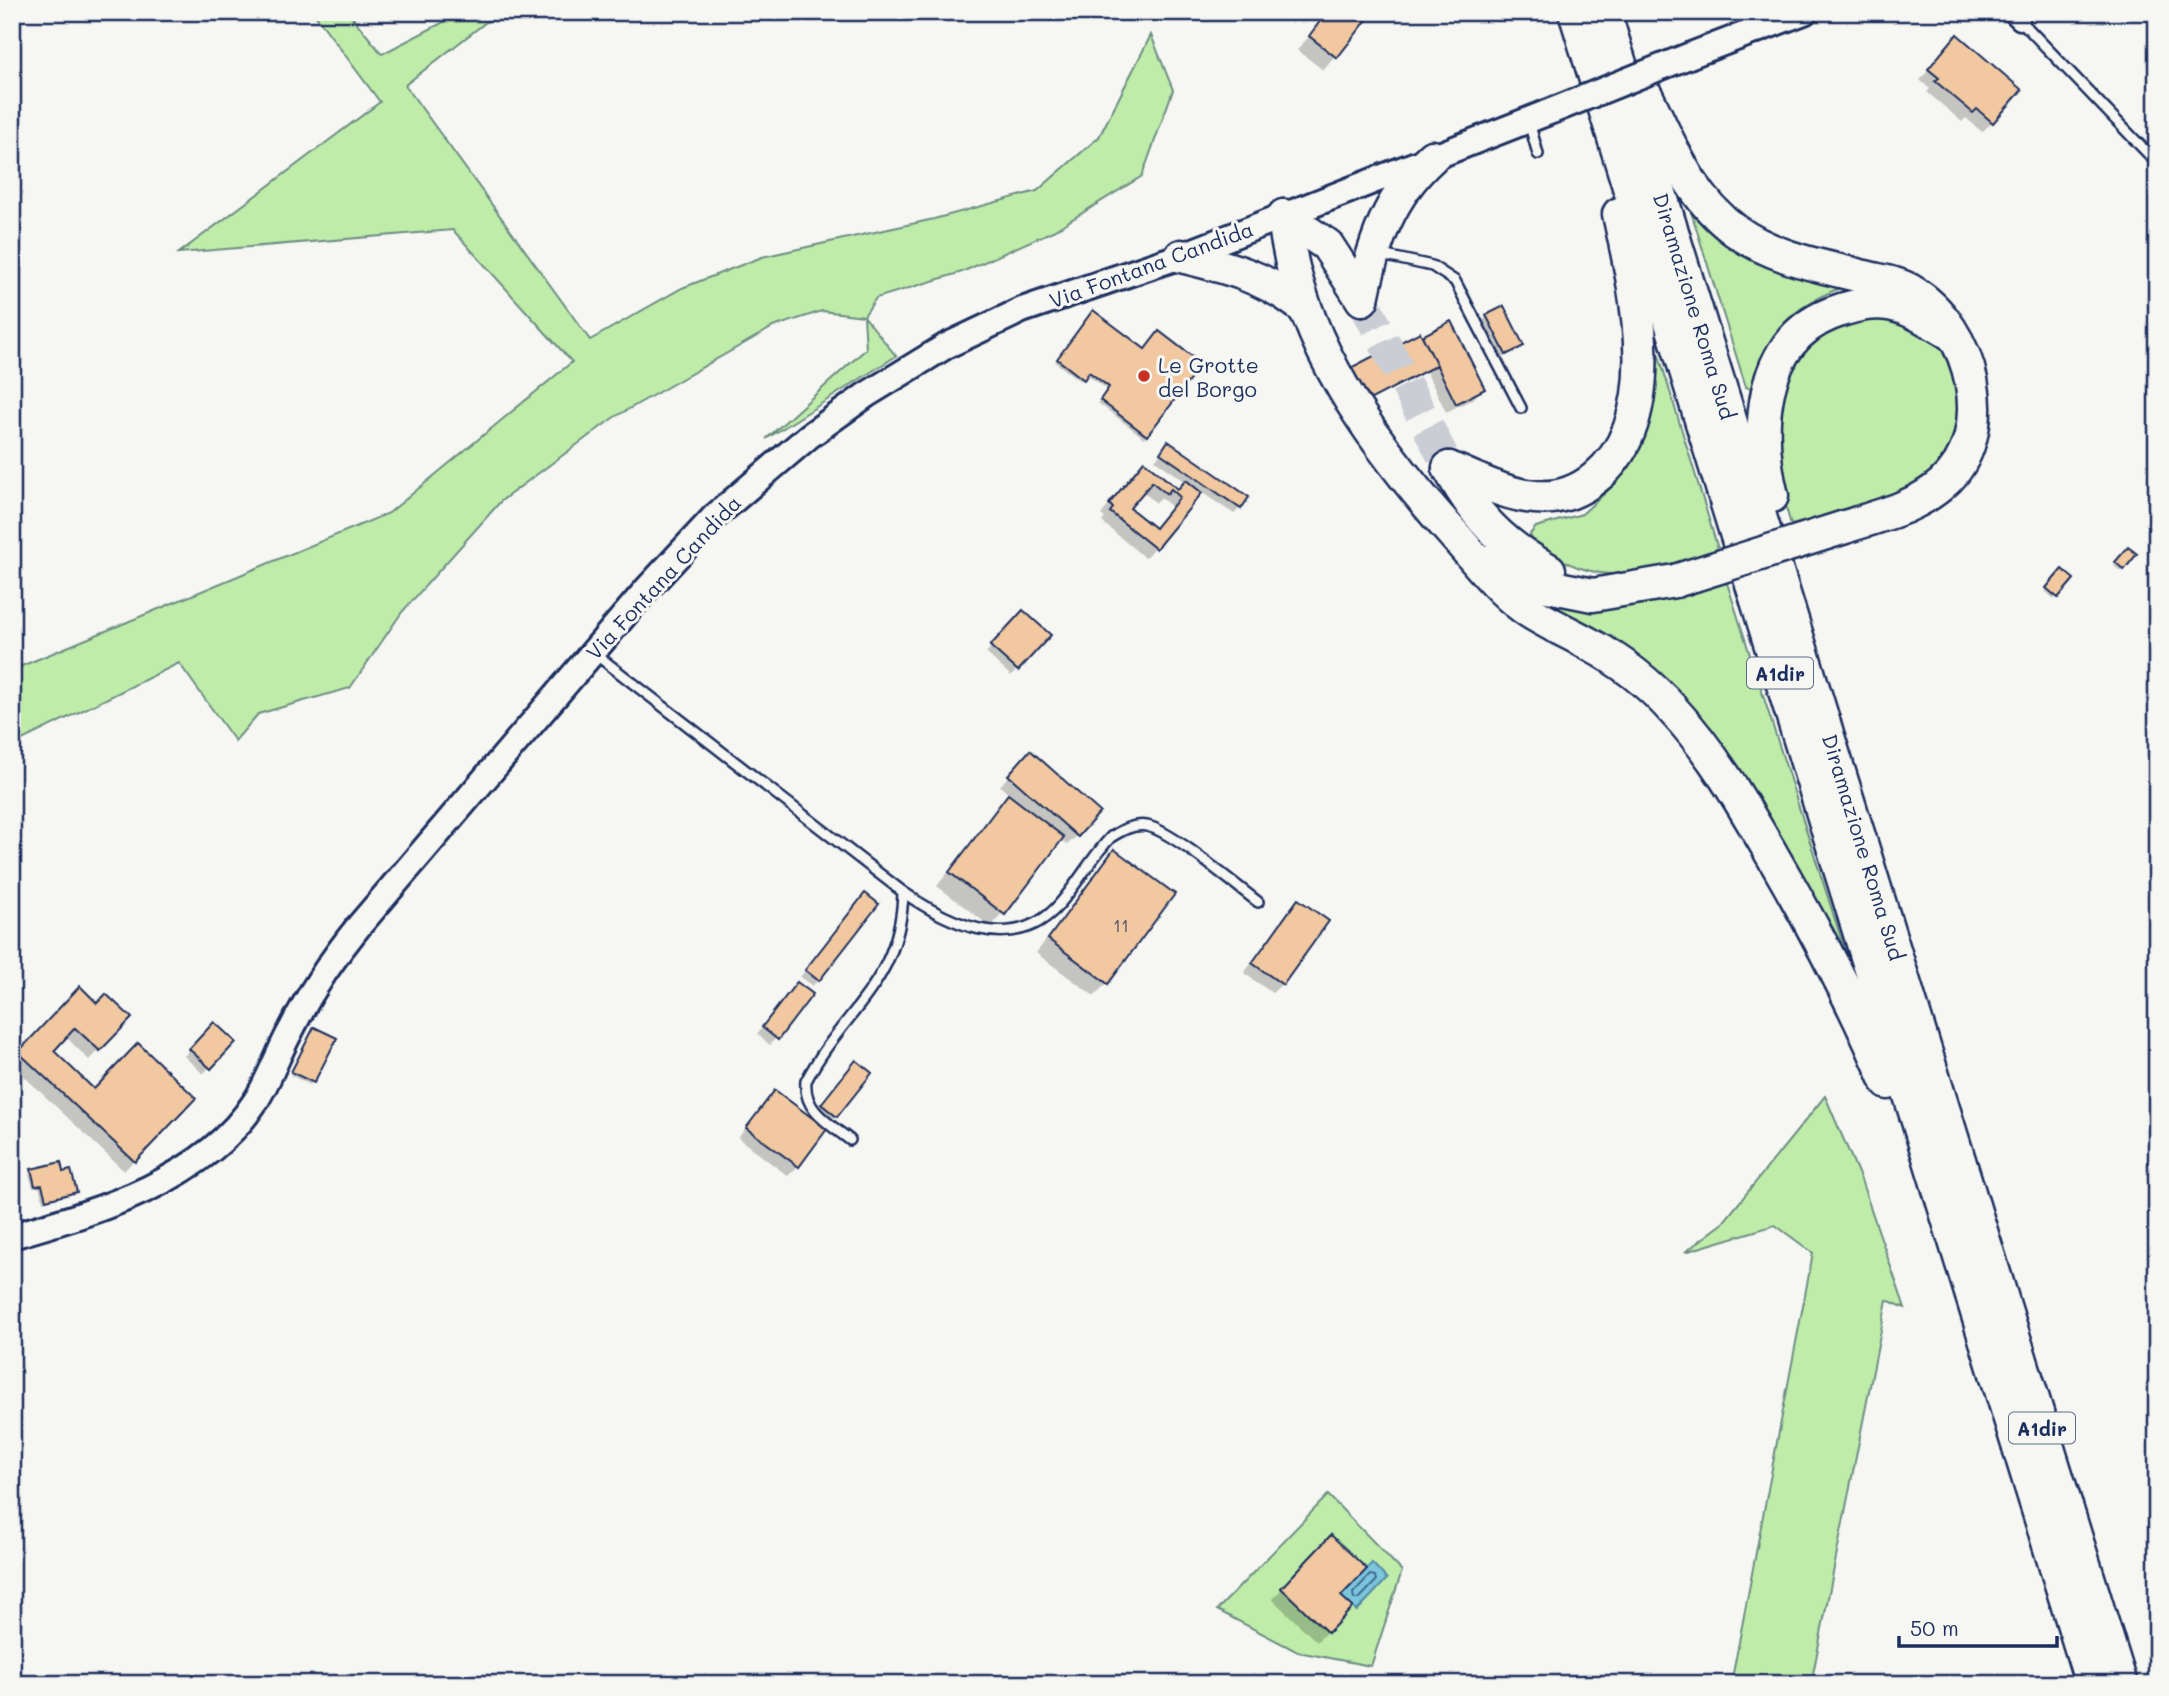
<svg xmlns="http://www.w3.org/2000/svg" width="2169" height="1696" font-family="Mali,sans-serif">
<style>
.green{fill:#bfeca9;stroke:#6d8e84;stroke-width:2;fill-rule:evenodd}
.water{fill:#7bc6db;stroke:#558aa9;stroke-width:2}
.shadow{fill:#0003;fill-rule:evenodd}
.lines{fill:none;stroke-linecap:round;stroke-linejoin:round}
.shore{stroke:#416b90;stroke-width:2}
.building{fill:#f1c8a0;stroke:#1b2f5e;stroke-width:2;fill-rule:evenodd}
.highway-tunnel{stroke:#caced4;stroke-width:32;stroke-dasharray:32 16;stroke-linecap:butt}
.lane-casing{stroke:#1b2f5e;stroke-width:14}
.street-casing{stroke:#1b2f5e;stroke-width:23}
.secondary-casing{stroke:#1b2f5e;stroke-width:30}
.highway-casing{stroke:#1b2f5e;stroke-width:37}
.lane{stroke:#f6f6f2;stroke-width:9}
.street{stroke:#f6f6f2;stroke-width:18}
.secondary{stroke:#f6f6f2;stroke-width:24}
.highway{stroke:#f6f6f2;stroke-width:32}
.secondary-bridge-casing{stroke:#1b2f5e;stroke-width:30;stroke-linecap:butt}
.highway-bridge-casing{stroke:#1b2f5e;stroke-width:37;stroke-linecap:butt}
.secondary-bridge{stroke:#f6f6f2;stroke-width:24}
.highway-bridge{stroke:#f6f6f2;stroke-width:32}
.poi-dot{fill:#c8321e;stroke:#f6f6f2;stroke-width:2.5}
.labels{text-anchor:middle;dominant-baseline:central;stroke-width:6;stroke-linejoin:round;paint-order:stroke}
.number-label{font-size:18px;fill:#50556e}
.shield{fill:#f6f6f2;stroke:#5d6b8a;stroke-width:2}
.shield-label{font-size:19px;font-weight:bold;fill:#1b2f5e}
.street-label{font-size:21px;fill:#1b2f5e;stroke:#f6f6f2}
.poi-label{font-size:21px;fill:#1b2f5e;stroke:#f6f6f2;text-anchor:start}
</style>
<rect width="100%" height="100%" fill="#f6f6f2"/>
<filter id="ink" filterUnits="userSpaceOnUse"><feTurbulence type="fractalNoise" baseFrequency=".0143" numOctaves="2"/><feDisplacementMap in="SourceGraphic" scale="14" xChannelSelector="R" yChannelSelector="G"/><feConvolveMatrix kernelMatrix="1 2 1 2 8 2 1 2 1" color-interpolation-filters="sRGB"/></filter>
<g filter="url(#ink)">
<g class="green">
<polygon points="313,12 348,12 382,54 463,12 499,12 405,85 590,340 682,288 762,257 934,219 1037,191 1099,137 1151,35 1173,90 1142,176 1053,231 962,272 876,298 864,316 896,356 766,439 866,349 864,316 822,311 773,327 613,418 501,501 402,612 350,688 258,714 235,741 179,663 12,745 12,670 389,513 572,362 453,230 179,253 380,102"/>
<path d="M1687,199L1846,286C1808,299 1777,320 1761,358C1756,368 1756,380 1751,389L1746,387Z"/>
<path d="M1888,312C1903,322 1925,331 1937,344C1980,389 1959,461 1908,489C1874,507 1829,514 1791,525L1780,486L1778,382L1813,330Z"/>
<path d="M1657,349L1718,549C1642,574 1606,593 1533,543L1530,534L1536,527L1582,514L1615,484L1638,439Z"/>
<path d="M1727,583L1848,960L1845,967L1741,783L1544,603C1616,618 1658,600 1727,583Z"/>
<polygon points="1825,1096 1861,1180 1905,1308 1887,1300 1811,1684 1731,1684 1813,1253 1775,1225 1685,1252 1722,1224"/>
<path d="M1328,1495L1402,1571L1371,1666L1298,1652L1217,1610ZM1331,1535L1341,1596L1357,1611L1353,1607L1328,1633L1281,1588Z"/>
</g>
<polygon class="water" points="1372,1563 1387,1579 1357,1611 1341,1596"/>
<g class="shadow">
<polygon points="1339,12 1371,12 1323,70 1297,50 1328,15 1333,20"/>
<polygon points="1948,46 1992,122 1982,132 1966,118 1962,122 1927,92 1930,89 1920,80"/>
<polygon points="1091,315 1146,435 1144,438 1098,403 1108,390 1086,374 1080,381 1055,362"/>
<polygon points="1487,316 1522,345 1516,351 1499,360 1481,322"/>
<polygon points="1419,334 1482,389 1473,399 1446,412 1426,371"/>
<path d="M1168,444L1240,508L1234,514L1201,492L1145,558L1102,522L1105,518L1101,515L1134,473L1177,491L1186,482L1155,460ZM1142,491L1156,503L1161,498L1172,507L1154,530L1128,509Z"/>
<polygon points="2128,549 2135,555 2120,571 2114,566"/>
<polygon points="2062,571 2071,579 2054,599 2045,591"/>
<polygon points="1017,618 1017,670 1011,676 986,653"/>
<polygon points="1020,762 1077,836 1067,845 1060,839 991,927 937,886 1010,795 1000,786"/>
<polygon points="1114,851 1107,983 1094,996 1036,953"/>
<polygon points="859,901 818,980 812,986 800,977"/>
<polygon points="1298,901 1282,984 1272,993 1244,973"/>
<polygon points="80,989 97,1005 129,1018 89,1060 65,1036 51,1051 94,1091 193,1098 124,1171 12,1065 12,1060"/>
<polygon points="791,990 811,994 770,1045 757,1034"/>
<polygon points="214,1024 233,1042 203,1074 184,1056"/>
<polygon points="312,1031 334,1039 310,1085 290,1075"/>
<polygon points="850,1069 836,1116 829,1122 816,1111"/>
<polygon points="775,1092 798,1166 788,1176 738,1138"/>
<polygon points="32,1171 62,1175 75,1192 43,1202 39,1186 33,1188 29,1174"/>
<polygon points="1331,1538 1338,1596 1350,1607 1317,1642 1272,1599"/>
</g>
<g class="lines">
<polygon class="shore" points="1370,1575 1375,1576 1376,1581 1359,1599 1354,1599 1353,1593"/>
</g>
<g class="building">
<polygon points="1327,12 1335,19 1340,12 1373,12 1337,58 1309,36"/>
<polygon points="1957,34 2022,90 1993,123 1977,109 1973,113 1935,81 1939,78 1928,69"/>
<polygon points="1504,306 1524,346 1506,355 1486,315"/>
<polygon points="1093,310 1145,349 1159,331 1202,364 1147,436 1100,400 1109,387 1089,372 1084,380 1057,359"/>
<polygon points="1451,321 1485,389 1456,404 1422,336"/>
<polygon points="1420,332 1437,365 1358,406 1341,373"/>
<polygon points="1168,441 1249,497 1241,509 1160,453"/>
<path d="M1144,461L1178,489L1186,480L1202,493L1156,549L1110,512L1113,508L1109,504ZM1152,482L1167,494L1171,489L1180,497L1155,528L1130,508Z"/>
<polygon points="2128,547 2137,554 2124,570 2115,562"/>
<polygon points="2062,569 2074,579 2058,598 2046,588"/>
<polygon points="1023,610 1051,635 1018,671 990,646"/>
<polygon points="1030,750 1100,812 1078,837 1008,775"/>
<polygon points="1008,794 1064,837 1005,915 949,872"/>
<polygon points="1114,849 1175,894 1108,984 1048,939"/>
<polygon points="865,893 879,904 819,981 805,970"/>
<polygon points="1298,899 1329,921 1283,985 1252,963"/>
<polygon points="797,982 813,994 778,1040 762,1027"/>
<polygon points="80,986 97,1003 106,994 132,1018 100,1051 75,1028 54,1051 94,1089 138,1043 196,1098 135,1162 18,1052"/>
<polygon points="214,1022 236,1042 211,1069 189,1049"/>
<polygon points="314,1027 337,1038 314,1083 291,1072"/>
<polygon points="856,1060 872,1073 837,1117 821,1104"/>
<polygon points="775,1090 827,1129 799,1167 746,1128"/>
<polygon points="61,1162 63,1172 71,1170 77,1192 46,1200 42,1185 35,1186 31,1169"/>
<polygon points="1331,1535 1367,1569 1341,1596 1353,1607 1328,1633 1281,1588"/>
</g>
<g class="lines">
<polyline class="highway-tunnel" points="1362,299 1449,468"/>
<g class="lane-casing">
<g id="lane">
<polyline points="2020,20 2157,163"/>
<polyline points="1529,122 1538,154"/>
<polyline points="1377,254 1432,266 1455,281 1521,408"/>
<path d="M594,653L903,892C946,922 1010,954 1055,909C1076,887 1090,859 1111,837C1122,830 1133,824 1147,826C1172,831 1234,884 1258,902"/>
<path d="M850,1140C830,1124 803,1111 806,1081C843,1010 901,983 903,892"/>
</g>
</g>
<g class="street-casing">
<polyline id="street" points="2012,12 2020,20"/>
</g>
<g class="secondary-casing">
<g id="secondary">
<polyline points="1691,55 1804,12"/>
<path d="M12,1236C98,1211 204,1181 255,1102C270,1079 278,1053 291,1030C310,992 332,959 358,927L646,590L714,517L809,436L866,395L946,346L1022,310L1181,256L1554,110"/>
</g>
</g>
<g class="highway-casing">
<g id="highway">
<polyline points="1575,12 2092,1684"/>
<polyline points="1604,12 2121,1684"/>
<path d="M1646,95C1671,145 1689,197 1736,231C1774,258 1821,266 1865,277C1880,281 1898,283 1911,291C1973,327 2000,434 1942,484C1915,508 1878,516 1845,527"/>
<path d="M1284,216C1297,342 1373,444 1455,536C1476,560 1497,588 1523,607C1543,622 1567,631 1589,644C1621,661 1650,684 1674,711C1714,754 1743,805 1772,855C1815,929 1855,1004 1888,1083"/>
<polyline points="1284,216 1327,245 1362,299"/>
<path d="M1181,256C1227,267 1269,278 1305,309"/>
<path d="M1362,299C1373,244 1389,196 1432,157"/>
<path d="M1449,468C1476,479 1506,495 1535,497C1557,499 1578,492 1595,478C1667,421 1636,291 1619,214"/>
<path d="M1449,468C1475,516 1501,544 1549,570"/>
<path d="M1772,496C1756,431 1758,343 1830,314C1848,307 1868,301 1888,304C1910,307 1931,322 1950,333"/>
<polyline points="1482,561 1538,584 1593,595 1675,581"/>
</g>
</g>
<use href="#lane" class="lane"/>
<use href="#street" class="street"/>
<use href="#secondary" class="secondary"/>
<use href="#highway" class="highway"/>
<g class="secondary-bridge-casing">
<polyline id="secondary-bridge" points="1554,110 1691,55"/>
</g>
<g class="highway-bridge-casing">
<polyline id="highway-bridge" points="1675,581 1845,527"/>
</g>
<use href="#secondary-bridge" class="secondary-bridge"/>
<use href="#highway-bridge" class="highway-bridge"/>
</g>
</g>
<circle class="poi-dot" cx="1144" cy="376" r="7"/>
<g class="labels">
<g class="number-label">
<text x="1121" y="925">11</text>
</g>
<g class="shield">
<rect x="1747" y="657.5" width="66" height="31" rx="5"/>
<rect x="2009" y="1412.5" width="66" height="31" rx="5"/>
</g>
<g class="shield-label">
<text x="1780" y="673">A1dir</text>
<text x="2042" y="1428">A1dir</text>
</g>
<g class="street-label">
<text transform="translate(1151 264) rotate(-20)">Via Fontana Candida</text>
<text transform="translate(1695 306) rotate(73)">Diramazione Roma Sud</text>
<text transform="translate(663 577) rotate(-47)">Via Fontana Candida</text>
<text transform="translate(1864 847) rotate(73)">Diramazione Roma Sud</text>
</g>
<g class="poi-label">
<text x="1158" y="364">Le Grotte<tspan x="1158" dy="24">del Borgo</tspan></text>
</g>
</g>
<rect width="2169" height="1696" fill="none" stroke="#f6f6f2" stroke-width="42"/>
<rect x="21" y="21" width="2127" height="1654" fill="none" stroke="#1b2f5e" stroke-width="2.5" filter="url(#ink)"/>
<path d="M1899 1636v10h158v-10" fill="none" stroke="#1b2f5e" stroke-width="3.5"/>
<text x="1910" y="1636" font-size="21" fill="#1b2f5e" stroke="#f6f6f2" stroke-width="5" paint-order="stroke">50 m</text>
</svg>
